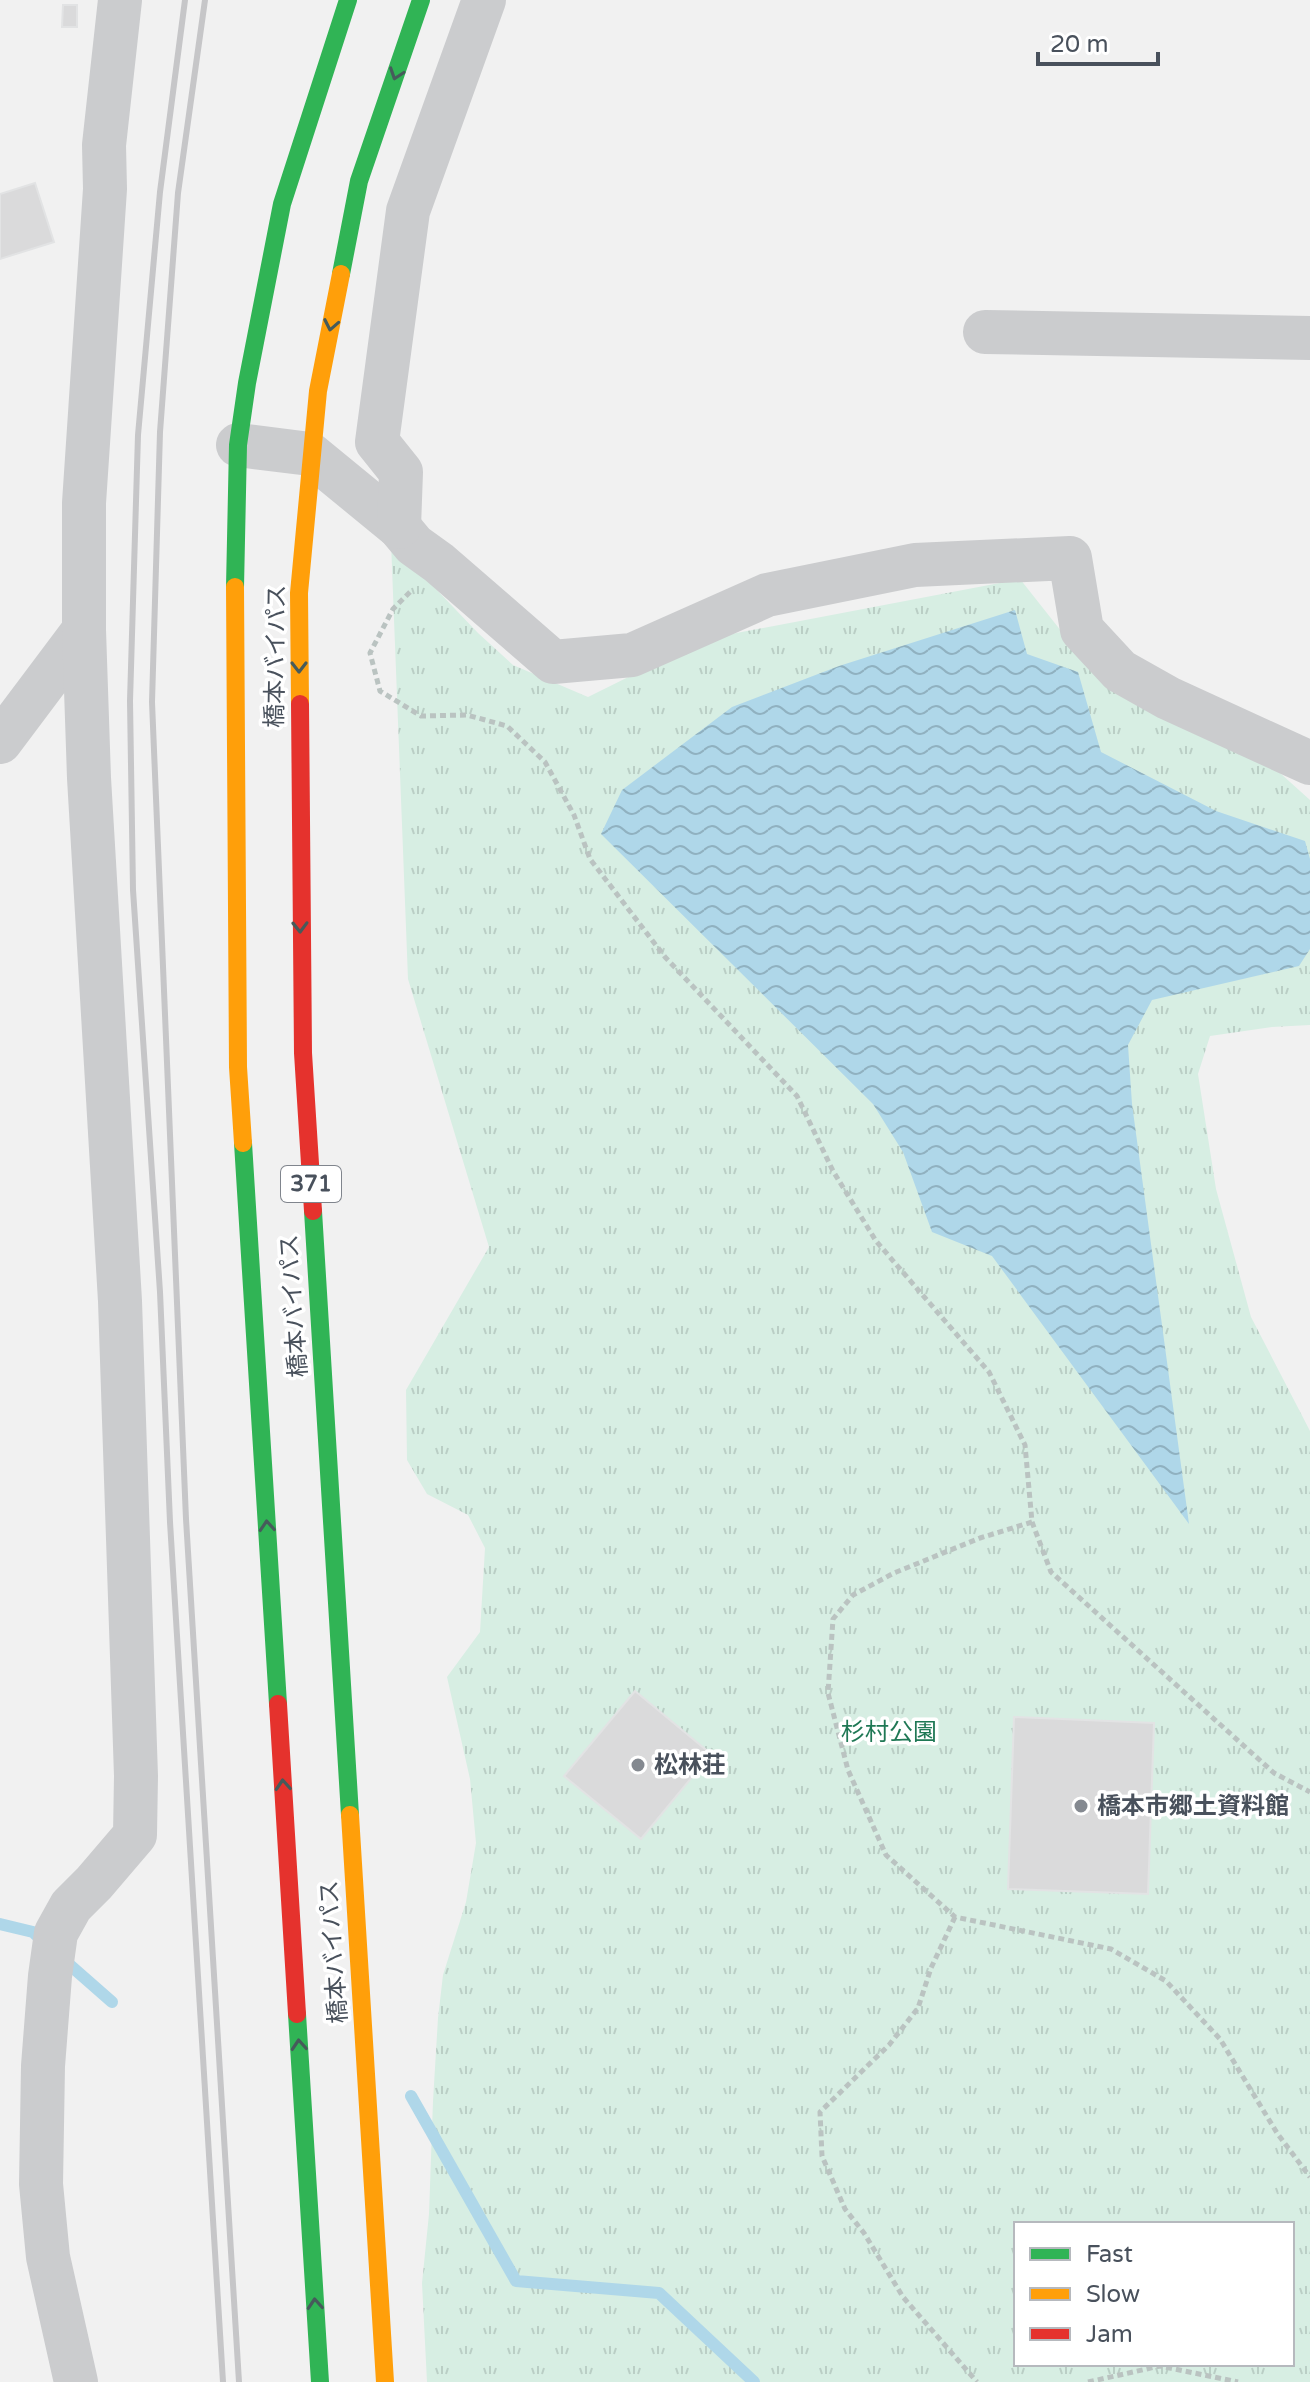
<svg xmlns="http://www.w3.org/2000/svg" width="1310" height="2382" font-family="'Varela Round','Noto Sans JP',sans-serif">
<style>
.park{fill:url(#park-tufts);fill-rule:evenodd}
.water{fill:url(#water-waves)}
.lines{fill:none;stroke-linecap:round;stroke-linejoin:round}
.stream{stroke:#afd7e9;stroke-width:12}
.building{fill:#dadadb;stroke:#e2e3e4;stroke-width:2}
.path{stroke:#bac3c1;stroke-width:5;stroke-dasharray:6 4;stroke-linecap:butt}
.street{stroke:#cbccce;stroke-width:44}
.fast{stroke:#30b455;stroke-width:18}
.slow{stroke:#ff9f0a;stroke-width:18}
.jam{stroke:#e5322d;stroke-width:18}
.rail{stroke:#c6c6c8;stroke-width:6}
.oneway{stroke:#465b5b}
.poi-dot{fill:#848990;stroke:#fff;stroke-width:3}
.labels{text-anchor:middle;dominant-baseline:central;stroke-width:7;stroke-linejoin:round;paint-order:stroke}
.shield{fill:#fff;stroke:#80858d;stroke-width:2}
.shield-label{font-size:22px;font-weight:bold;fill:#49515c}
.street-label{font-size:24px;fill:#49515c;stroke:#fff}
.park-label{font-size:24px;fill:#1f7855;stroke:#fff}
.poi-label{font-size:24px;font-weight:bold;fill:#49515c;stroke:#fff;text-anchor:start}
</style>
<defs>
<pattern id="park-tufts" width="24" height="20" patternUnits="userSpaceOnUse" patternTransform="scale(2)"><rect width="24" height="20" fill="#d7eee3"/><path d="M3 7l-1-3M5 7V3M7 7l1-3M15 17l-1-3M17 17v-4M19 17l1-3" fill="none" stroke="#bacec5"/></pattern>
<pattern id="water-waves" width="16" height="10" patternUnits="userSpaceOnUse" patternTransform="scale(2)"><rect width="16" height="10" fill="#afd7e9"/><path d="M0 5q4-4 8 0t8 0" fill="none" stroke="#90b1c0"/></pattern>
</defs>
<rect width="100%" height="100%" fill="#f1f1f1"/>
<path class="park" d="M391,542L478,633L513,665L588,697L705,639L1020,579L1103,684L1270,764L1310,800V1025L1272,1027L1210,1036L1198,1074L1216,1189L1251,1317L1310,1431V2382H427L422,2283L429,2214L433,2101L438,2018L443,1975L466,1902L476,1843L470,1779L447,1677L480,1632L485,1548L468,1515L427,1494L407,1460L406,1390L489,1247L408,979ZM1016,2224H1292V2364H1016Z"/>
<polygon class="water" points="1015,610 1027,654 1078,672 1101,752 1216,811 1305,841 1310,859 1310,949 1299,966 1152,1000 1128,1045 1132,1104 1189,1524 992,1256 932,1232 903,1152 873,1104 601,834 622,790 732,707 839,666"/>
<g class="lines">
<g class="stream">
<polyline points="0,1924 33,1932 44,1942"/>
<polyline points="63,1959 112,2002"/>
<polyline points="411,2096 516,2281 659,2293 754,2382"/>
</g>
</g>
<g class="building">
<polygon points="63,5 77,5 77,27 62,27"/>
<polygon points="35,183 54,242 0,259 0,194"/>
<polygon points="635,1691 711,1754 641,1839 564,1776"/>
<polygon points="1014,1717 1154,1723 1148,1894 1008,1889"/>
</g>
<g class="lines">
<g class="path">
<polyline points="410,592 393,609 370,653 380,691 421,716 467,715 507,726 545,762 574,815 590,859 665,957 797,1096 833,1171 876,1241 989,1372 1025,1445 1032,1522 1051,1572 1274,1773 1310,1792"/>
<polyline points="1032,1522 980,1538 894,1573 853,1595 833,1619 828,1693 848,1770 886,1855 955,1917 1111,1949 1166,1981 1220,2039 1277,2133 1310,2177"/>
<polyline points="955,1917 931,1968 918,2008 889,2045 820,2112 822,2156 845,2209 864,2233 903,2297 977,2382"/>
<polyline points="1088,2382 1160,2366 1238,2382"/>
</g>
<g class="street">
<polyline points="985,332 1310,338"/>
<polyline points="238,445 310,454 399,527 414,545 439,563 553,662 632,655 767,595 915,565 1070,558 1082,630 1120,671 1168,698 1310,763"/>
<polyline points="399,527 401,472 377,442 408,211 484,0"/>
<polyline points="0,742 84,630"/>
<polyline points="76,2382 48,2257 41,2184 43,2066 50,1976 56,1933 71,1906 94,1883 135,1835 136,1776 120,1301 89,778 84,630 84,503 105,189 104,145 120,0"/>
</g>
<g class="fast">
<polyline points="341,274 359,181 421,0"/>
<polyline points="235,587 238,445 247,383 282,204 348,0"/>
<polyline points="243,1143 278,1704"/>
<polyline points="313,1211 350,1815"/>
<polyline points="297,2014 320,2382"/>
</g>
<g class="slow">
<polyline points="235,587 238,1067 243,1143"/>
<polyline points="300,704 299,593 318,391 341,274"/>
<polyline points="350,1815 385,2382"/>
</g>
<g class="jam">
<polyline points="300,704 303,1053 313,1211"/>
<polyline points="278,1704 297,2014"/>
</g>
<g class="rail">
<polyline points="185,0 160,192 138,435 130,701 133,890 160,1292 170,1522 223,2382"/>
<polyline points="205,0 178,193 160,432 152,702 186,1519 239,2382"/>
</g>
</g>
<defs><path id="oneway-chevron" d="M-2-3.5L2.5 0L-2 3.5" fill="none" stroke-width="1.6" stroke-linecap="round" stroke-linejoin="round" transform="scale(2)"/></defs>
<g class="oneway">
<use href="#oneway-chevron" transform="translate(396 74) rotate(109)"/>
<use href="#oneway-chevron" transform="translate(331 325) rotate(101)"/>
<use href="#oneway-chevron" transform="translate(299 667) rotate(90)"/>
<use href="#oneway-chevron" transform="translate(300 927) rotate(89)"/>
<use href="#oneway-chevron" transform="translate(267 1526) rotate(-94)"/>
<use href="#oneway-chevron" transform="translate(283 1785) rotate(-94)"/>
<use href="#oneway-chevron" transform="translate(299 2045) rotate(-94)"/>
<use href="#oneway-chevron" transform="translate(315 2304) rotate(-94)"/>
</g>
<g class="poi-dot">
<circle cx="638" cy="1765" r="8"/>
<circle cx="1081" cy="1806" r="8"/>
</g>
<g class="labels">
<rect class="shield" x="281" y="1166" width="60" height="36" rx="6"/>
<g class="shield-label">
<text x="311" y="1184">371</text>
</g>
<g class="street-label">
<text transform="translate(276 656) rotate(-89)">橋本バイパス</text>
<text transform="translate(294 1306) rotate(-94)">橋本バイパス</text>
<text transform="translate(334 1952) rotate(-94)">橋本バイパス</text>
</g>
<g class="park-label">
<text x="889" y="1732">杉村公園</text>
</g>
<g class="poi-label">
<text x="654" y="1765">松林荘</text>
<text x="1097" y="1806">橋本市郷土資料館</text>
</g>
</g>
<rect x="1014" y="2222" width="280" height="144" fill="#ffffff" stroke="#b6b9be" stroke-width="2"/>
<rect x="1030" y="2248" width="40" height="12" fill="#30b455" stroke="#b6b9be" stroke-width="2"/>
<text x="1086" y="2262" font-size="24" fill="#49515c">Fast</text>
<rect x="1030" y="2288" width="40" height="12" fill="#ff9f0a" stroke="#b6b9be" stroke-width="2"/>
<text x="1086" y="2302" font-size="24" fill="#49515c">Slow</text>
<rect x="1030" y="2328" width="40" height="12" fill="#e5322d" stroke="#b6b9be" stroke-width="2"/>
<text x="1086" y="2342" font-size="24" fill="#49515c">Jam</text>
<path d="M1038 52v12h120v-12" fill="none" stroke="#49515c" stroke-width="4"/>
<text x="1050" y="52" font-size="24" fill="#49515c" stroke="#ffffff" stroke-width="6" paint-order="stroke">20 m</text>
</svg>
